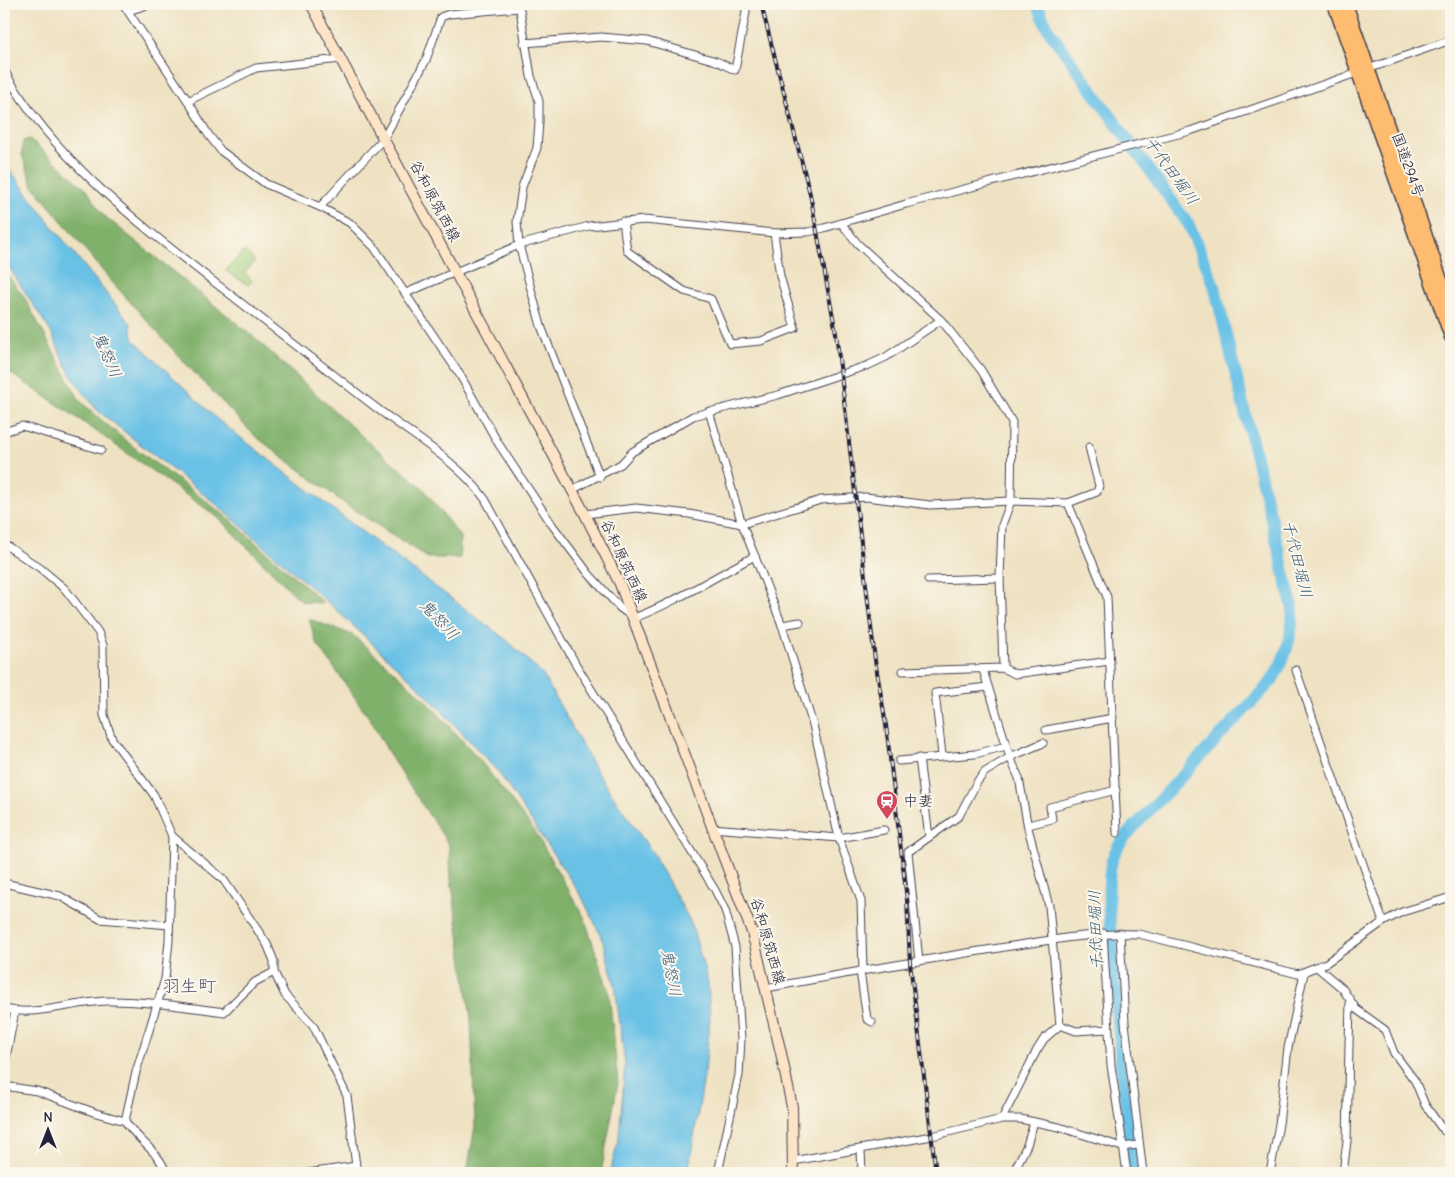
<svg xmlns="http://www.w3.org/2000/svg" width="1455" height="1177" font-family="'Comic Neue','Klee One',sans-serif">
<style>
.green{fill:#a1ce7b;stroke:#62785b}
.forest{fill:#80b16b;stroke:#516a53}
.water{fill:#69c1e6;stroke:#467290}
.lines{fill:none;stroke-linecap:round;stroke-linejoin:round}
.river{stroke:#69c1e6;stroke-width:12}
.street-casing{stroke:#413f4f;stroke-width:9}
.secondary-casing{stroke:#413f4f;stroke-width:12}
.highway-casing{stroke:#413f4f;stroke-width:15}
.street{stroke:#fff;stroke-width:7}
.secondary{stroke:#fee4c6;stroke-width:10}
.highway{stroke:#fdbc70;stroke-width:12}
.rail-casing{stroke:#22223b;stroke-width:4}
.rail{stroke:#fbf7ec;stroke-width:2;stroke-dasharray:5.5;stroke-linecap:butt}
.labels{text-anchor:middle;dominant-baseline:central;stroke-width:4;stroke-linejoin:round;paint-order:stroke}
.street-label{font-size:15px;fill:#22223b;stroke:#fbf7ec}
.poi-label{font-size:15px;fill:#22223b;stroke:#fbf7ec;text-anchor:start}
.water-label{font-size:16px;font-style:italic;fill:#3b5a77;stroke:#fbf7ec}
.quarter-label{font-size:18px;fill:#525073;stroke:#fbf7ec}
</style>
<rect width="100%" height="100%" fill="#fbf7ec"/>
<filter id="ink" filterUnits="userSpaceOnUse"><feTurbulence type="fractalNoise" baseFrequency=".02" numOctaves="2"/><feDisplacementMap in="SourceGraphic" scale="10" xChannelSelector="R" yChannelSelector="G"/><feConvolveMatrix kernelMatrix="1 2 1 2 8 2 1 2 1" color-interpolation-filters="sRGB"/></filter>
<filter id="wash" filterUnits="userSpaceOnUse"><feTurbulence type="fractalNoise" baseFrequency=".0096" numOctaves="4" result="noise"/><feDisplacementMap in="SourceGraphic" scale="20" xChannelSelector="R" yChannelSelector="G"/><feGaussianBlur stdDeviation="1.12" result="paint"/><feColorMatrix in="noise" values="0 0 0 0 0 0 0 0 0 0 0 0 0 0 0 0 0 1.4 0 .05"/><feComposite in="paint" operator="in"/></filter>
<g filter="url(#wash)">
<rect width="100%" height="100%" fill="#efe2c2"/>
<polygon class="green" points="244,251 255,261 245,273 252,281 248,285 225,271"/>
<g class="forest">
<polygon points="30,139 87,190 102,214 255,338 365,439 423,488 460,537 460,558 428,558 348,506 255,436 186,364 111,281 33,186 22,155 23,141"/>
<polygon points="4,270 24,297 80,401 127,442 227,517 324,603 302,602 216,516 66,410 4,369"/>
<polygon points="309,619 353,635 425,699 479,759 535,832 584,917 609,992 618,1083 601,1173 467,1173 475,1126 471,1019 451,879 449,845 392,759 372,722 316,642"/>
</g>
<polygon class="water" points="4,162 49,222 131,324 133,339 218,420 365,534 508,641 543,675 598,774 654,855 691,923 708,982 710,1019 705,1071 688,1173 610,1173 619,1137 625,1064 615,985 602,938 582,897 499,773 425,693 332,606 221,508 97,410 70,374 51,332 4,260"/>
<g class="lines">
<path class="river" d="M1037,4L1048,29L1189,225L1214,285L1293,609C1292,637 1286,658 1271,682L1132,829C1122,841 1114,849 1111,865C1105,896 1112,936 1114,968C1119,1037 1123,1105 1135,1173"/>
</g>
</g>
<g filter="url(#ink)">
<g class="lines">
<g class="street-casing">
<g id="street">
<path d="M123,4L188,101L208,134L221,151L266,184L320,207L350,223L374,247L460,375L498,443L553,526L589,574L620,608L634,618C676,602 714,577 755,556"/>
<polyline points="519,4 531,76 539,101 539,122 537,148 522,187 517,222 519,245 541,326 600,477"/>
<polyline points="128,11 150,4"/>
<polyline points="524,43 601,37 647,41 716,61 735,70 746,12 745,4"/>
<path d="M4,70C54,160 138,223 218,285C269,324 319,364 370,403C408,433 457,460 485,499L575,663L715,890L725,910L735,947L741,1039L739,1075L718,1173"/>
<polyline points="188,101 256,68 341,59"/>
<polyline points="320,207 384,138 426,60 441,17 449,14 519,8"/>
<polyline points="623,221 627,251 684,291 711,299 730,344 761,341 795,328 780,276 774,233"/>
<polyline points="841,223 858,244 941,320 981,370 1012,422 1011,501 1002,525 1000,578 1003,668"/>
<polyline points="406,293 519,245 589,226 644,220 774,233 808,232 824,228 906,204 1190,131 1451,40"/>
<polyline points="709,411 742,524 782,625 813,725 839,838 861,901 863,970"/>
<polyline points="4,432 22,426 101,450"/>
<polyline points="572,490 621,464 632,452 693,416 778,395 869,365 886,357 941,320"/>
<polyline points="1068,503 1107,597 1117,833"/>
<polyline points="585,514 636,508 689,514 742,524 821,500 866,497 930,505 1011,501 1068,503 1097,492 1099,486 1089,447"/>
<path d="M4,544L40,568L65,589L98,632L103,645L104,715L112,739L154,795L172,836L169,941L165,979L136,1072L125,1121C137,1140 160,1152 166,1173"/>
<polyline points="928,580 1000,578"/>
<polyline points="782,625 800,622"/>
<polyline points="983,670 1010,757 1019,778 1028,828 1049,906 1060,1025 1076,1031 1108,1029"/>
<polyline points="1296,670 1383,922"/>
<polyline points="903,671 1003,668 1015,674 1110,661"/>
<polyline points="1046,730 1113,718"/>
<polyline points="942,755 935,693 988,687"/>
<polyline points="919,758 929,837"/>
<polyline points="899,761 975,754 1006,746"/>
<polyline points="1028,825 1052,819 1050,807 1116,790"/>
<polyline points="711,828 839,838 884,830"/>
<polyline points="172,836 223,879 267,944 274,961 274,972 285,995 313,1025 347,1096 356,1166 308,1173"/>
<polyline points="4,883 60,896 100,919 169,925"/>
<polyline points="1103,933 1111,1065 1127,1173"/>
<polyline points="1120,933 1125,1023 1143,1173"/>
<polyline points="919,961 908,852 959,816 977,782 985,772 1010,757 1043,743"/>
<polyline points="1318,968 1342,988 1356,1009 1385,1030 1394,1053 1415,1081 1425,1105 1443,1130 1451,1136"/>
<polyline points="860,971 867,1019 872,1022"/>
<path d="M766,988C843,974 921,960 999,948C1045,941 1092,932 1139,934L1298,974L1326,963L1383,922L1402,912L1451,897"/>
<path d="M4,1009C38,1017 75,1001 110,1001C147,1001 187,1007 224,1012L255,982L274,972"/>
<polyline points="4,1068 15,1011"/>
<polyline points="4,1086 37,1091 96,1113 125,1121"/>
<polyline points="1002,1119 1037,1050 1044,1039 1060,1025"/>
<polyline points="861,1150 862,1173"/>
<polyline points="793,1161 932,1136 1002,1119 1020,1119 1059,1127 1122,1147 1138,1145"/>
<polyline points="1013,1173 1027,1145 1034,1122"/>
<polyline points="1270,1173 1279,1124 1288,1048 1304,973"/>
<polyline points="1343,1173 1347,1141 1350,999"/>
</g>
</g>
<g class="secondary-casing">
<polyline id="secondary" points="311,4 585,514 620,584 752,932 781,1053 792,1107 793,1173"/>
</g>
<g class="highway-casing">
<g id="highway">
<polyline points="1334,4 1451,337"/>
<polyline points="1346,4 1451,309"/>
</g>
</g>
<use href="#street" class="street"/>
<use href="#secondary" class="secondary"/>
<use href="#highway" class="highway"/>
<g class="rail-casing">
<polyline id="rail" points="761,4 810,194 836,333 875,660 886,725 907,900 910,963 936,1173"/>
</g>
<use href="#rail" class="rail"/>
</g>
</g>
<defs>
<g id="station-pin" transform="scale(1.125)"><path d="M0 17L-7.5 6A9.5 9.5 0 1 1 7.5 6Z" fill="#d1495b" stroke="#fbf7ec"/><path d="M-3-6H3Q5-6 5-4V2Q5 4 3 4L4.5 6H3L1.5 4h-3L-3 6H-4.5L-3 4Q-5 4-5 2V-4Q-5-6-3-6ZM-3.5-4v3h7v-3ZM-3.5 1v1.5H-2V1ZM2 1v1.5H3.5V1Z" fill="#fff"/></g>
</defs>
<g fill-rule="evenodd">
<use href="#station-pin" x="887" y="801"/>
</g>
<g class="labels">
<g class="street-label">
<text transform="translate(1408 165) rotate(70)">国道294号</text>
<text transform="translate(435 201) rotate(62)">谷和原筑西線</text>
<text transform="translate(624 561) rotate(65)">谷和原筑西線</text>
<text transform="translate(768 941) rotate(74)">谷和原筑西線</text>
</g>
<g class="poi-label">
<text x="903" y="801">中妻</text>
</g>
<g class="water-label">
<text transform="translate(1171 171) rotate(54)">千代田堀川</text>
<text transform="translate(107 355) rotate(67)">鬼怒川</text>
<text transform="translate(1297 559) rotate(76)">千代田堀川</text>
<text transform="translate(439 620) rotate(47)">鬼怒川</text>
<text transform="translate(1096 930) rotate(-92)">千代田堀川</text>
<text transform="translate(671 973) rotate(79)">鬼怒川</text>
</g>
<g class="quarter-label">
<text x="189" y="986">羽生町</text>
</g>
</g>
<rect width="1455" height="1177" fill="none" stroke="#fbf7ec" stroke-width="20"/>
<g transform="translate(48 1130)" stroke="#fbf7ec" stroke-width="4" paint-order="stroke">
<path d="M0-4L9 19L0 12L-9 19Z" fill="#22223b"/>
<text y="-8" font-size="14" font-weight="bold" text-anchor="middle" fill="#22223b">N</text>
</g>
</svg>
